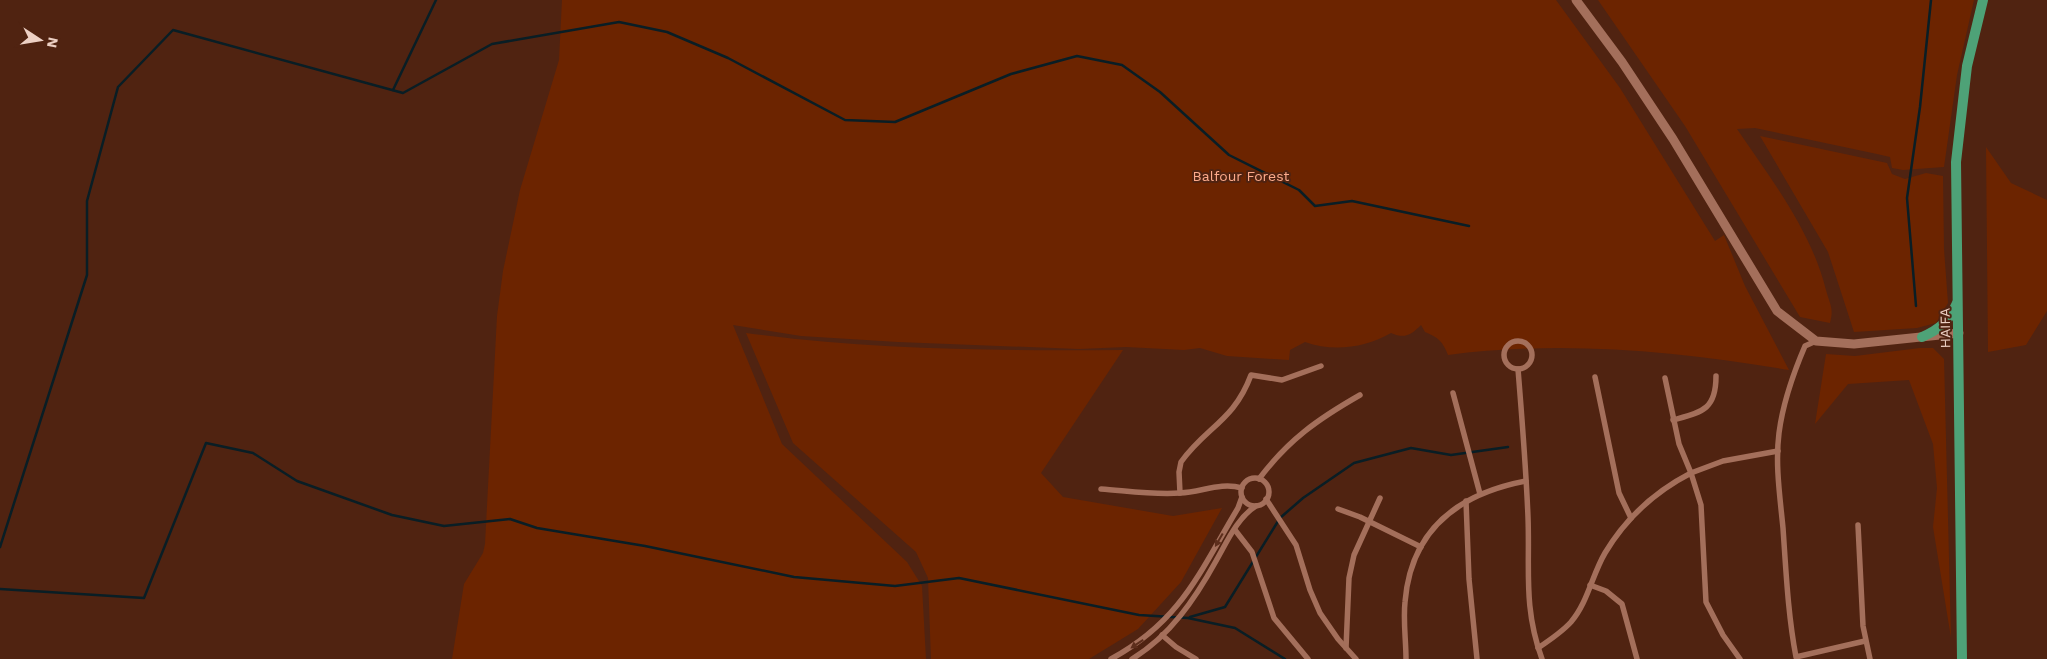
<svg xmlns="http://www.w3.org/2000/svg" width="2047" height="659" font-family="'Work Sans',sans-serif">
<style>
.green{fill:#6c2400}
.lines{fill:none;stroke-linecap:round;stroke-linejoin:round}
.stream{stroke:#091e25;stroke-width:2.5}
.minor{stroke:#a46f5b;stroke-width:5.5}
.secondary{stroke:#a46f5b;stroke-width:9}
.trunk{stroke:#4ea277;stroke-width:10}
.oneway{fill:#5d2e1c}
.labels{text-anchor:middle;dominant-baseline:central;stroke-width:4;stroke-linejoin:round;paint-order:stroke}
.park-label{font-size:14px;fill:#fdab8c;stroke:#502311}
.street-label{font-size:14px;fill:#edd0c4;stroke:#502311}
</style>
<rect width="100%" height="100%" fill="#502311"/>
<g class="green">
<path d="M562,0H1556L1620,88L1715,241L1724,235L1745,286L1789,370C1677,351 1561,340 1448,355C1443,342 1438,337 1425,332L1421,325C1411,335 1405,339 1391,333C1365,348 1333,352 1305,342L1290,350L1289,360L1227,356L1200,348L1184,350L1126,347L1079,349L898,342L801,336L733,325L782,444L907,562L922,586L926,659H452L464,584L483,553L485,544L497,316L503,271L520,190L559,60Z"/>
<path d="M1598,0H1974L1957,75L1944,167L1903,170L1892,168L1890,157L1877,154L1755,128L1737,129C1771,179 1811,230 1826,290C1830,305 1834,308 1830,323L1800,317L1685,126Z"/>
<polygon points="1760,136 1887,163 1892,174 1905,179 1926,173 1943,176 1944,249 1948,303 1936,323 1917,328 1854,332 1828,252"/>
<polygon points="1986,147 2011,183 2047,200 2047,311 2026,345 1988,352"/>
<path d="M746,333C870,350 997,351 1123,350L1041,473L1063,497L1173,516L1222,508L1181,582L1138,629L1089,659H931L928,578L916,552L793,443Z"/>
<polygon points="1920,348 1933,348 1944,359 1951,638 1933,527 1937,488 1933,444 1909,380 1848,384 1815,424 1826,354 1855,356"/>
</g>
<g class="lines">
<g class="stream">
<polyline points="393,90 436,0"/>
<polyline points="1916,306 1907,198 1920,107 1931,0"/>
<polyline points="0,547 87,275 87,201 118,87 173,30 403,93 492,44 619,22 667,32 728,58 845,120 895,122 1011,74 1077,56 1122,65 1160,92 1229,155 1299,190 1315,206 1352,201 1469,226"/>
<polyline points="0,589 144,598 206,443 253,453 297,481 392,515 444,526 510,519 537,528 645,546 794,577 895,586 959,578 1139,615 1188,618 1235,628 1285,659"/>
<polyline points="1190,617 1225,607 1280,518 1303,498 1354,463 1411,448 1451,455 1508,447"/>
</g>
<g class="minor">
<path d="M1816,341L1805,346C1793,374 1783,402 1779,433C1775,464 1780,497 1783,528C1786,571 1788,615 1796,657L1865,641"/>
<circle cx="1518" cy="355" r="14"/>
<path d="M1518,369C1522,418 1526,467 1528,517C1530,569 1523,607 1542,659"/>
<polyline points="1595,377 1619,493 1631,518"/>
<polyline points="1665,378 1679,444 1691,473 1723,461 1778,451"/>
<polyline points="1453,393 1480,494"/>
<path d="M1673,420C1702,412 1716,410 1716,376"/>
<circle cx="1255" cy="492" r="14"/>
<path d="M1259,479C1288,440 1318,419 1360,395"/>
<path d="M1101,489C1128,491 1154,495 1180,493C1202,492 1220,482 1242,488"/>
<path d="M1180,493L1179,472L1181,462C1206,427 1234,421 1251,375L1282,380L1321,366"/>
<polyline points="1266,499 1296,545 1310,590 1320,613 1338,639 1356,659"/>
<polyline points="1466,501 1469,579 1477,659"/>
<polyline points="1338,509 1360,517 1421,547"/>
<polyline points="1858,525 1863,626 1870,659"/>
<polyline points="1235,530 1252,552 1274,618 1308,659"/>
<polyline points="1590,585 1606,591 1622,604 1637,659"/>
<polyline points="1162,635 1176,647 1196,659"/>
<polyline points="1346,648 1349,578 1354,555 1380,498"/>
<path d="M1538,648C1550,640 1562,632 1571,622C1588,602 1592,575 1605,553C1626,518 1654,492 1691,473L1701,505L1706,602L1723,635L1740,659"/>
<path d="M1111,659C1181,621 1199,573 1238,508L1242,497"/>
<path d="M1132,659C1170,636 1195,599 1216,561C1227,542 1237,518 1256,506"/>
<path d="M1406,659C1406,640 1403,621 1405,602C1411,529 1458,494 1526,481"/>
</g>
<polyline class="secondary" points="1576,0 1622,62 1673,139 1777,311 1816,341 1854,344 1959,333"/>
<g class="trunk">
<path d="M1922,337C1940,329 1949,321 1957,303"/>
<polyline points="1962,659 1956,162 1967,66 1983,0"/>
</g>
</g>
<defs><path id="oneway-solid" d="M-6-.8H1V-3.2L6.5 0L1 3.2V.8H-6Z" transform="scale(1.25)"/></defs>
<g class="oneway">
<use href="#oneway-solid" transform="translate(1219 540) rotate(120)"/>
<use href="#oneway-solid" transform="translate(1137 644) rotate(146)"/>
</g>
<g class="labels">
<g class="park-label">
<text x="1241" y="176">Balfour Forest</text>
</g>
<g class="street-label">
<text transform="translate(1945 328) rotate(-91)">HAIFA</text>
</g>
</g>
<g transform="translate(40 40) rotate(102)" stroke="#502311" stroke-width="4" paint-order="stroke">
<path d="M0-4L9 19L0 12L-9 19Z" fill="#edd0c4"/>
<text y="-8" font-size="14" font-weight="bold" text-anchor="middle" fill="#edd0c4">N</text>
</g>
</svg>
